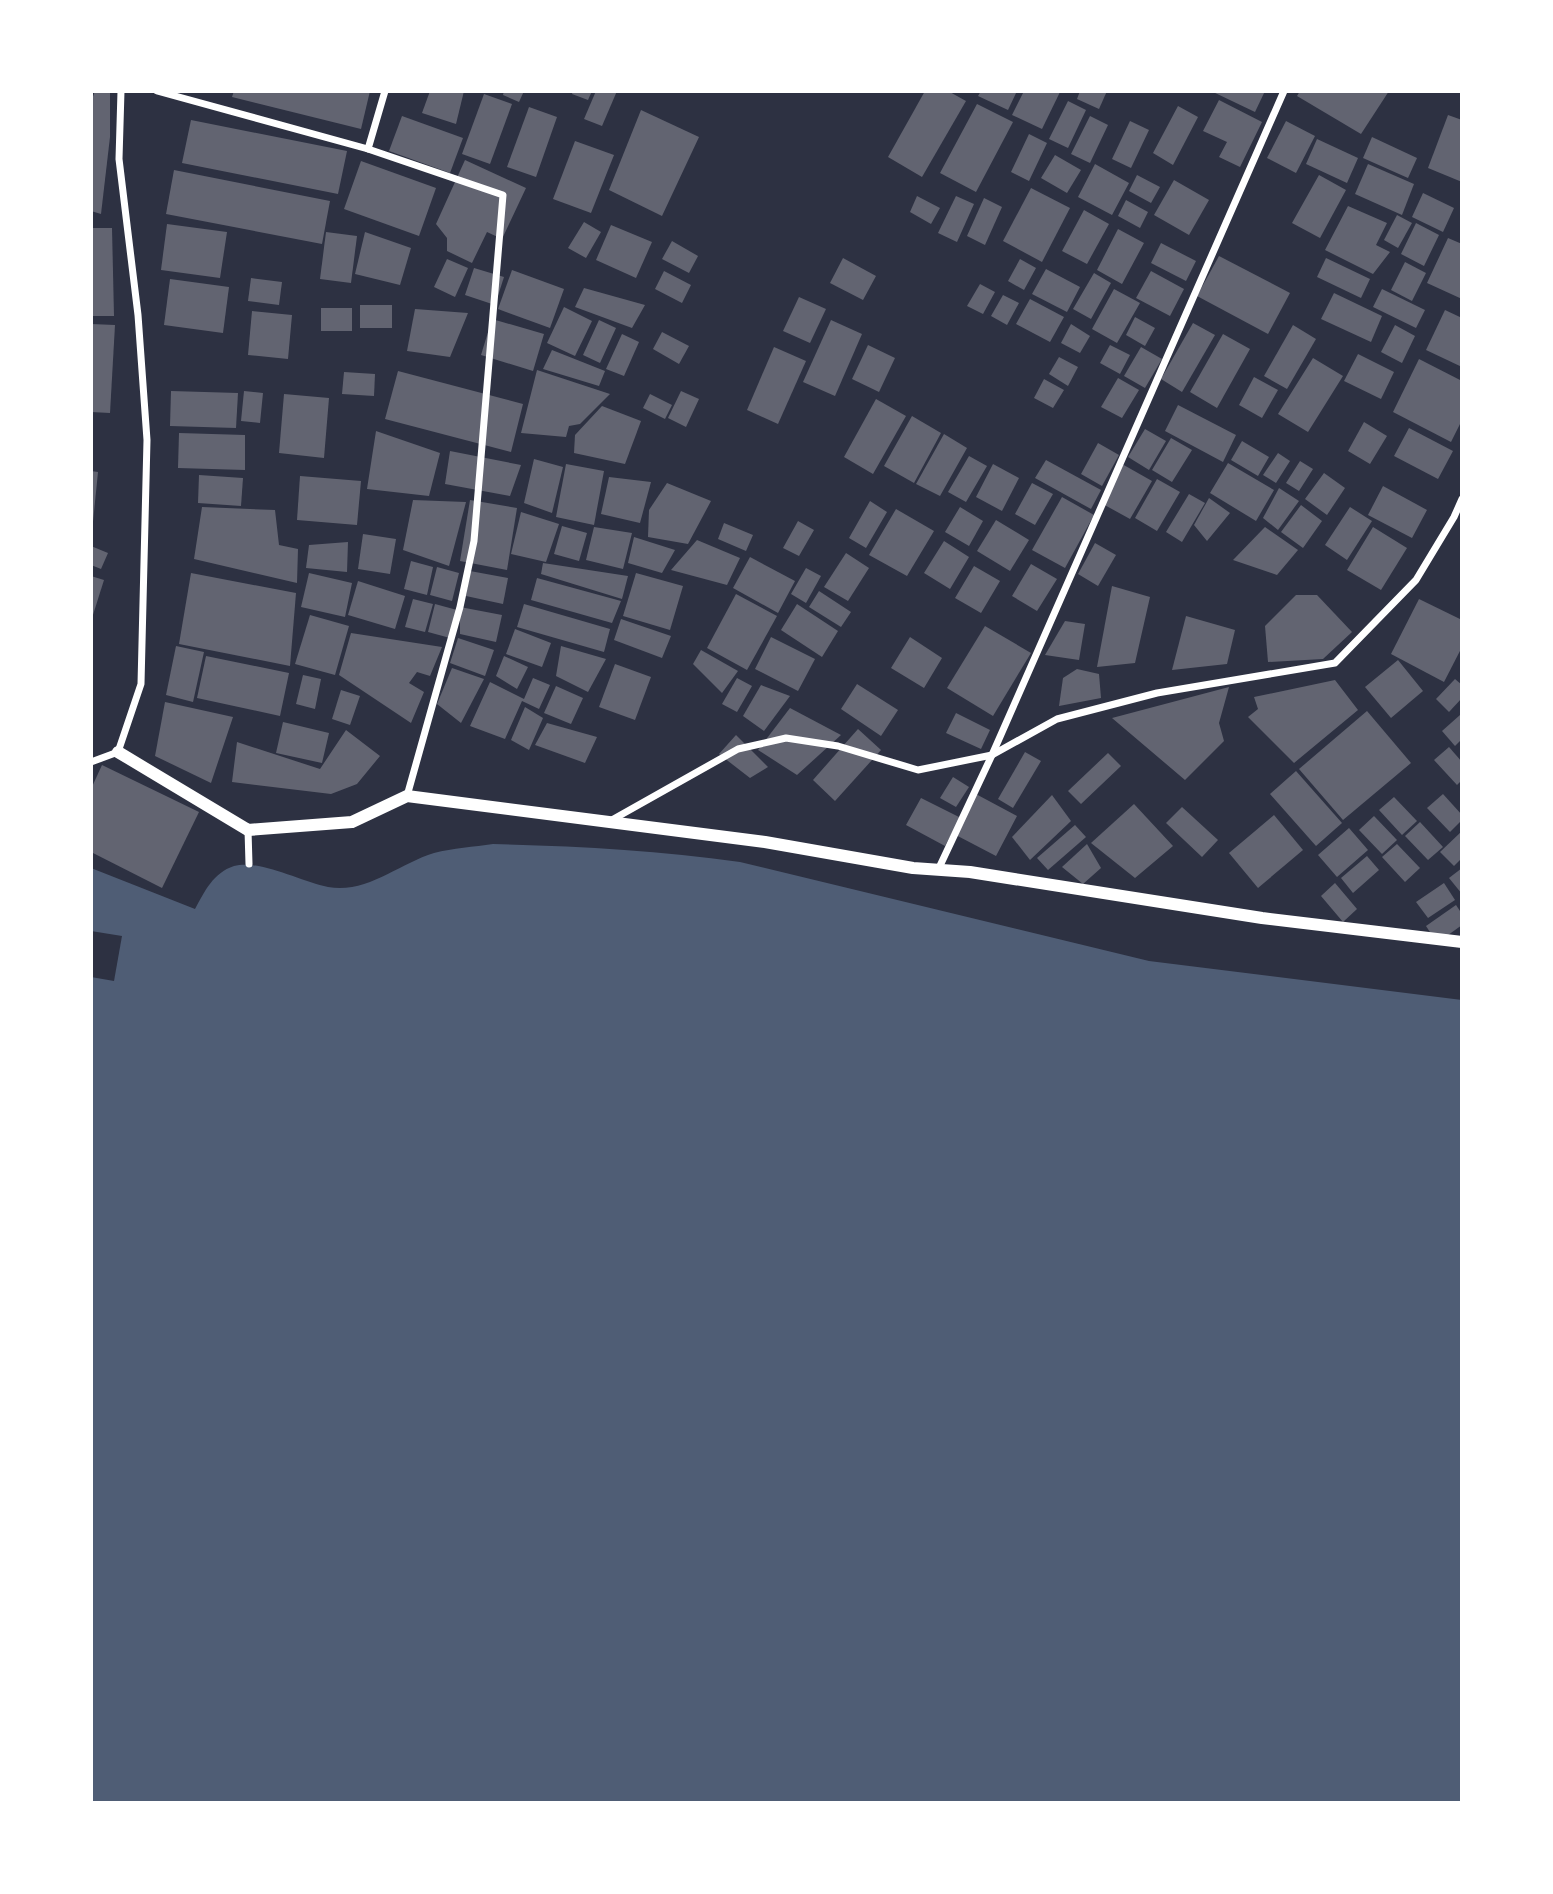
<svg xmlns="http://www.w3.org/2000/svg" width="1553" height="1894" font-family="'Exo 2',sans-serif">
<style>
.water{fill:#4f5d75}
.pier{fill:#2d3142}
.building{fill:#626471}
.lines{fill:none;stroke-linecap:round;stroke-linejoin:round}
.minor{stroke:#fff;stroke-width:7}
.tertiary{stroke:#fff;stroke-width:12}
</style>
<rect width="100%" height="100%" fill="#2d3142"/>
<path class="water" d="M493,844C576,846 658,850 740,862L1149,961L1462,1000V1803H91V868L195,909C205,891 213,873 234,866C260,859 301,882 328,887C367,894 398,864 434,853C453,848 474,847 493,844Z"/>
<polygon class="pier" points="91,931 122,936 114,981 91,977"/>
<g class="building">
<polygon points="95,91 110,91 110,137 101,214 91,211 91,102"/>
<polygon points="234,91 370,91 361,129 232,97"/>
<polygon points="430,91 464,91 456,124 422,113"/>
<polygon points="504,91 524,91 519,102 503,95"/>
<polygon points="573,91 592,91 588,100 572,94"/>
<polygon points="596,91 617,91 602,126 584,119"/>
<polygon points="925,91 948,91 966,101 922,177 888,157"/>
<polygon points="981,91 1017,91 1008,110 978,96"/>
<polygon points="1024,91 1060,92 1042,129 1012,115"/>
<polygon points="1080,91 1107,91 1099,109 1077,99"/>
<polygon points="1211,91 1265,91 1255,112"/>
<polygon points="1300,91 1389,91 1361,134 1297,96"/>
<polygon points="484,94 512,104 490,164 462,154"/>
<polygon points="1219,100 1262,122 1240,167 1219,157 1227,142 1203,131"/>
<polygon points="1068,101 1086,110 1068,148 1049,139"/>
<polygon points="977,104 1013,122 976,192 940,173"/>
<polygon points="1178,106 1198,117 1173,165 1153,153"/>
<polygon points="529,107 557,117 536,177 507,167"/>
<polygon points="641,110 699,137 662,216 609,190"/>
<polygon points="1448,115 1462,120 1462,182 1428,168"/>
<polygon points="402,116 463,138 450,173 389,151"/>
<polygon points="1090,116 1108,125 1090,163 1071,154"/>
<polygon points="191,120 347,151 338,194 182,163"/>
<polygon points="1130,121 1149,130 1131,168 1112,159"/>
<polygon points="1286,121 1315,136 1296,173 1267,158"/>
<polygon points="1029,134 1047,143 1029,181 1011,172"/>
<polygon points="1372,137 1417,158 1408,178 1363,158"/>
<polygon points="1317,139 1358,158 1347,183 1306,164"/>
<polygon points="575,141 614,155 591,213 553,199"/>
<polygon points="1055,155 1081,170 1067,193 1041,178"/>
<polygon points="465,160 526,188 502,239 487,232 472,263 447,251 447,238 436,224"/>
<polygon points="361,161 436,188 419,236 344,209"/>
<polygon points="1095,164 1129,183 1112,215 1078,197"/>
<polygon points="1368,164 1414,184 1402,215 1355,194"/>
<polygon points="174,170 330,201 322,244 166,214"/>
<polygon points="1137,175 1160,187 1151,203 1129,191"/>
<polygon points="1319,175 1346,190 1320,238 1292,223"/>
<polygon points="1174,180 1209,200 1189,235 1154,215"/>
<polygon points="1031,188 1070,208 1042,262 1003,241"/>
<polygon points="1423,193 1454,208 1443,232 1412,217"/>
<polygon points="917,196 940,208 931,224 910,212"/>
<polygon points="956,196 974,204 957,242 938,233"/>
<polygon points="984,198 1002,207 985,245 967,236"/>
<polygon points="1126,200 1148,212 1140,228 1118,216"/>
<polygon points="1348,206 1387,223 1376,245 1390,252 1373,274 1325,250"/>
<polygon points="1084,210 1109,224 1087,264 1062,251"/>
<polygon points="1397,215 1412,223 1398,248 1384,240"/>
<polygon points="584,222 601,232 586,258 568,248"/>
<polygon points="1416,223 1439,235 1424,266 1401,254"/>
<polygon points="167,224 227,232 220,278 161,270"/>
<polygon points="611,225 652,242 636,278 596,260"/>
<polygon points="91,228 112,228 114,316 91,316"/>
<polygon points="1118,229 1144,243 1122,284 1097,270"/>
<polygon points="326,232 357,236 351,283 320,279"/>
<polygon points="365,232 411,248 400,285 355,274"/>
<polygon points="1448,238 1462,244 1462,299 1427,283"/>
<polygon points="672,241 698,256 689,273 662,259"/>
<polygon points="1161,243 1196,261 1186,281 1151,263"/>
<polygon points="1219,256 1290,293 1268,334 1197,296"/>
<polygon points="843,258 876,276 863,300 830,283"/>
<polygon points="1326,258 1370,279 1361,298 1317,277"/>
<polygon points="447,259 468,268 455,297 434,287"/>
<polygon points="1020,259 1036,268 1024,290 1008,281"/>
<polygon points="1405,262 1426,273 1412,301 1391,290"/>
<polygon points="474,268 504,277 495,305 465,295"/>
<polygon points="1046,269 1080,287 1067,312 1032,294"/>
<polygon points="512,270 564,289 550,328 498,309"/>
<polygon points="664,271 691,285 682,303 655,289"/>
<polygon points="1151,271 1184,289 1170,316 1136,298"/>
<polygon points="1094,273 1111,283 1091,319 1073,309"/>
<polygon points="251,278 282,282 279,305 248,301"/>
<polygon points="170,279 229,287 223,333 164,325"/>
<polygon points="980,284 995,292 983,314 967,306"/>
<polygon points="584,288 645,305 632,328 575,307"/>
<polygon points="1114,289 1140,303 1117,343 1092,329"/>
<polygon points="1382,289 1425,310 1416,328 1373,307"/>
<polygon points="1334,293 1382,316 1371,342 1321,319"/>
<polygon points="1003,295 1019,303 1007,325 991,316"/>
<polygon points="799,297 826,309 810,343 783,331"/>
<polygon points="1030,299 1064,317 1050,342 1016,324"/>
<rect x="360" y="305" width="32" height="23"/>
<polygon points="564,307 592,321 575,356 547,343"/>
<rect x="321" y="308" width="31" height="23"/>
<polygon points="415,309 468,313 450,357 407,351"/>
<polygon points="1445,310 1462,318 1462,367 1426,350"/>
<polygon points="252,311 292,315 288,359 248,355"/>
<polygon points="1135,317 1155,328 1145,346 1126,335"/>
<polygon points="492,319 544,334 533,371 481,355"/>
<polygon points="599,320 616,328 600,363 583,355"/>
<polygon points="831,320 862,334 835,396 803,382"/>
<polygon points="1193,323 1215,335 1182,392 1161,379"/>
<polygon points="91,324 115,325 110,413 91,412"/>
<polygon points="1071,324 1090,336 1080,353 1061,343"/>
<polygon points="1293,325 1316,339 1287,389 1264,376"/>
<polygon points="1395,325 1415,336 1402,363 1381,352"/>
<polygon points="662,332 689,346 679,364 653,349"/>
<polygon points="622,334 639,342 624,376 606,369"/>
<polygon points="1223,334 1250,349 1217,408 1190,392"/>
<polygon points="868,345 895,358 879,392 852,379"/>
<polygon points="1110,345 1130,355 1120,374 1100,363"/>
<polygon points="774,347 806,361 778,424 747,410"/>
<polygon points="1141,347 1162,359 1145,388 1124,376"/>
<polygon points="552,350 605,371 599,386 543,369"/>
<polygon points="1358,354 1394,372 1381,399 1344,381"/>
<polygon points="1059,357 1078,367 1068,386 1049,374"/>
<polygon points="1313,358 1343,376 1308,432 1278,414"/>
<polygon points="1419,359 1462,381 1462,420 1451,442 1393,412"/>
<polygon points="537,370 610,394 580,424 569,426 566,437 521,433"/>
<polygon points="398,371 523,404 511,452 385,419"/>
<polygon points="344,372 375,374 374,396 342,394"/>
<polygon points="1254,377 1278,390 1262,418 1239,405"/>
<polygon points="1118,378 1139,390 1122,418 1101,407"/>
<polygon points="1044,379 1064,390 1053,408 1034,398"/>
<polygon points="171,391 238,393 236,428 170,426"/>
<polygon points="244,391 263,393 260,423 241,421"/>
<polygon points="681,391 699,399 686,427 668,418"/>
<polygon points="284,394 329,398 324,458 279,453"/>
<polygon points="650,394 672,405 665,419 643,408"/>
<polygon points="876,399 906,416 873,474 844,457"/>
<polygon points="1178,405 1236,435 1223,462 1165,431"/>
<polygon points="602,406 641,421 625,464 574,453 575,435"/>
<polygon points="912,416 941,433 914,483 884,466"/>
<polygon points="1364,422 1387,436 1370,464 1348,451"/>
<polygon points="1409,428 1453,451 1438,479 1394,456"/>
<polygon points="1145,429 1166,441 1149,470 1128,457"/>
<polygon points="376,431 440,453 429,496 367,489"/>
<polygon points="179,433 245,435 245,470 178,468"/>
<polygon points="944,434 967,448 940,496 916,484"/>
<polygon points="1171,438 1192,450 1172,482 1152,470"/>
<polygon points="1242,441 1269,457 1258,476 1231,460"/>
<polygon points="1098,443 1119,455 1102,486 1081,474"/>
<polygon points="450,451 521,465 510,496 445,484"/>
<polygon points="1278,453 1290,461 1276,483 1263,475"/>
<polygon points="969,456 987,466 966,502 948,492"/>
<polygon points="534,459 563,467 552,513 524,503"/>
<polygon points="1046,460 1101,490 1091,509 1035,478"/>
<polygon points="1300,461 1313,469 1299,491 1286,483"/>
<polygon points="1228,463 1274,490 1256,521 1210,493"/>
<polygon points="566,464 604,471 594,525 556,517"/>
<polygon points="993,464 1019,478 1002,511 976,497"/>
<polygon points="1122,464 1152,481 1130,519 1101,503"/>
<polygon points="91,471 98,472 93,522 91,522"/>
<polygon points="1324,473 1345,488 1327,515 1305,499"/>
<polygon points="199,475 243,478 241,506 198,503"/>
<polygon points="300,476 361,481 357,525 297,520"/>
<polygon points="609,477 651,482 640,523 601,514"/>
<polygon points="1157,479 1180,492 1157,531 1135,518"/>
<polygon points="667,483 711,501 688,544 648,537 649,510"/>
<polygon points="1032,483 1053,494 1035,525 1015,514"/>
<polygon points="1383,486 1427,510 1412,538 1368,515"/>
<polygon points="1279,488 1299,501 1278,530 1263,518"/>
<polygon points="1189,494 1205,503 1182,542 1166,532"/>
<polygon points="1062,497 1094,515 1065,568 1032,550"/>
<polygon points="1209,498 1230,513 1207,541 1194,525"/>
<polygon points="413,500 466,502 449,566 403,550"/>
<polygon points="470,500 517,508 507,570 460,561"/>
<polygon points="870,501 887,512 866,548 849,538"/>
<polygon points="1301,505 1322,521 1303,548 1281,532"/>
<polygon points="202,507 275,510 279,545 298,549 297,583 194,559"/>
<polygon points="960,507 983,521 969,546 945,532"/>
<polygon points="1350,507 1372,521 1347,560 1325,545"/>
<polygon points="896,509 934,531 907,576 869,555"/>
<polygon points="521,512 559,524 546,562 511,554"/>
<polygon points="996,520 1029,540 1010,571 977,551"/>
<polygon points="798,521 814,530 799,556 783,548"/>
<polygon points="724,523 753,535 746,551 718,539"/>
<polygon points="562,526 587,533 579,561 554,554"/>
<polygon points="594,527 632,533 623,569 586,560"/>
<polygon points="1265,527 1298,550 1277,575 1233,560"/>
<polygon points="1373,527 1407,548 1381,590 1347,570"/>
<polygon points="363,534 396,539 390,574 358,569"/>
<polygon points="634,537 675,550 662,573 628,563"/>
<polygon points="697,540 740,558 727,585 671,570"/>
<polygon points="944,541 969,557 950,589 924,573"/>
<polygon points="348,542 347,572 306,568 309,545"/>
<polygon points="1095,543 1116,555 1098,586 1078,574"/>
<polygon points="91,546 108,553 101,569 91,565"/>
<polygon points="846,553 869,568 848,601 824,587"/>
<polygon points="750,557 795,581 778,613 733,588"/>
<polygon points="411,561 433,567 427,595 404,589"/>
<polygon points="543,563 628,576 622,599 541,574"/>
<polygon points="1031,564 1057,579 1037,611 1012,596"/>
<polygon points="974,566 1000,581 981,613 955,598"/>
<polygon points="437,567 459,573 452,601 430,595"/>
<polygon points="806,568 821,576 806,603 791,594"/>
<polygon points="470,571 508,578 503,604 466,596"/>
<polygon points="191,573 296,593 290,666 179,644"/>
<polygon points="309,573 352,583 345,617 301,607"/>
<polygon points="636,573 683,586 670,630 623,616"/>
<polygon points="91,576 104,580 92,618 91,618"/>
<polygon points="537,578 621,601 612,623 531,600"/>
<polygon points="358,581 405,596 395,629 348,615"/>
<polygon points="1112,586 1150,597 1135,663 1097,667"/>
<polygon points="819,591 851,612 841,627 809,607"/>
<polygon points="736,594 777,616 747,670 707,648"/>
<polygon points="1296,595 1317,595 1352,632 1323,659 1268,662 1265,626"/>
<polygon points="413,599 433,604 425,632 405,627"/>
<polygon points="1419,599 1462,620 1462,647 1444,682 1391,654"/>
<polygon points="435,604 457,610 450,638 428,632"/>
<polygon points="524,604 610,629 604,652 517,627"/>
<polygon points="797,604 838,631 822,657 781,630"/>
<polygon points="460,607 502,615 496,642 460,634"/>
<polygon points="310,615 349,626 335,675 295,664"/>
<polygon points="1186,616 1235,630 1227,664 1172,670"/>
<polygon points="621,619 671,636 662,658 614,640"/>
<polygon points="1065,621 1085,624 1079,660 1045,655"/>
<polygon points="985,626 1031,653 993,716 947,688"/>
<polygon points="515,629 551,643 542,667 506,654"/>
<polygon points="351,633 442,647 430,676 417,672 409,683 424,692 411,723 339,675"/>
<polygon points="771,637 815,659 798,691 755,669"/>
<polygon points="910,637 942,658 924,688 891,668"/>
<polygon points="458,638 494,650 485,676 450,663"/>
<polygon points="176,646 204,652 193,702 166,695"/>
<polygon points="561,646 606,659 588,692 556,676"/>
<polygon points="701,650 738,671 722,693 693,664"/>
<polygon points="206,656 289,673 280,716 197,698"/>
<polygon points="504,656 528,667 517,689 496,676"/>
<polygon points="1398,660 1423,691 1391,718 1365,687"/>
<polygon points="615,664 651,677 635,720 599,707"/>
<polygon points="452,668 484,679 461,723 437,704"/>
<polygon points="1077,669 1099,674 1101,698 1059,706 1063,678"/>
<polygon points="303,675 321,679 315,709 296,704"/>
<polygon points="533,678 550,685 539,709 522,701 505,739 470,726 490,682 524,699"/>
<polygon points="737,678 752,686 737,712 722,704"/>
<polygon points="1455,679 1462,685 1462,698 1449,712 1436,699"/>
<polygon points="1335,680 1358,710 1294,763 1248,717 1258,709 1254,697"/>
<polygon points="857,684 898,710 881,736 841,709"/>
<polygon points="761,685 790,696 764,731 743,716"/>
<polygon points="556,686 583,698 571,724 544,713"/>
<polygon points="1229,687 1219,723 1224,741 1185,780 1112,718"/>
<polygon points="341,690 360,696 350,725 332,719"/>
<polygon points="165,702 233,717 211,783 155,756"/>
<polygon points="525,707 543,718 529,750 511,740"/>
<polygon points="790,708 841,735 797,775 758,750"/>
<polygon points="1367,711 1411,763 1343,820 1299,769"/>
<polygon points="956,713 990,730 981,749 946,733"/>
<polygon points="1460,715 1462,718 1462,739 1455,746 1442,731"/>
<polygon points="283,722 329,733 322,763 276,753"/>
<polygon points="547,723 597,737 585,763 535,745"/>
<polygon points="858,729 881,750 835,801 813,780"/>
<polygon points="346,730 380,756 357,784 331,794 232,782 237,742 320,769"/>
<polygon points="736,735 768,767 750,778 719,754"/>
<polygon points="1449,747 1462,762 1462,780 1457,785 1434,760"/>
<polygon points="1025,752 1041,761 1013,808 998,799"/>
<polygon points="1108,753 1121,766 1081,804 1068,791"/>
<polygon points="102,765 199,812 162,888 91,852 91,789"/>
<polygon points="1296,771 1342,823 1316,846 1270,794"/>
<polygon points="953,777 969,787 956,807 940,798"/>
<polygon points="974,793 1017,816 996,856 952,833 945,846 906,825 921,798 961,818"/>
<polygon points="1443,794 1462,815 1462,820 1450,832 1427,808"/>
<polygon points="1052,795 1071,821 1030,860 1012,837"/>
<polygon points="1394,797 1417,821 1402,835 1379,810"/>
<polygon points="1134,804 1173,846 1135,878 1091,843"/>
<polygon points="1182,807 1218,840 1202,857 1166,823"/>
<polygon points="1274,815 1303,850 1258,888 1229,853"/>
<polygon points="1374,816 1397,840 1382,854 1359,830"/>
<polygon points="1420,822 1443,847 1428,860 1405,836"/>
<polygon points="1075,825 1086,837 1048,870 1037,858"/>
<polygon points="1349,828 1368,850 1337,877 1318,855"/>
<polygon points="1462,831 1462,858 1454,866 1440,852"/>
<polygon points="1087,844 1101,868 1083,884 1062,867"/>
<polygon points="1397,844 1420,868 1405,882 1382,857"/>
<polygon points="1367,856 1379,870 1353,893 1341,878"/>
<polygon points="1462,868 1462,894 1449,878"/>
<polygon points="1335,883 1357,909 1343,922 1321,896"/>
<polygon points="1444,883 1455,900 1428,918 1416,902"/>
<polygon points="1456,905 1462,914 1462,925 1437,943 1426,926"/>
</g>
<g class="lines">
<g class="minor">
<polyline points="157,91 368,149"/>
<polyline points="385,91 368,149 503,195 474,541 460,607 407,796"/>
<polyline points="91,762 118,752 141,684 147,440 138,315 119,159 121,91"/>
<polyline points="610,821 738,749 786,738 838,746 918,770 992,755 1057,719 1157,693 1335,663 1416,580 1454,517 1462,499"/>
<polyline points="248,830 249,864"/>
<polyline points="938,870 992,755 1284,91"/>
</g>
<polyline class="tertiary" points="118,752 248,830 352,822 407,796 765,842 913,868 970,872 1262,918 1462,942"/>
</g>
<rect width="1553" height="1894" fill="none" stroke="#ffffff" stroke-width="186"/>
</svg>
